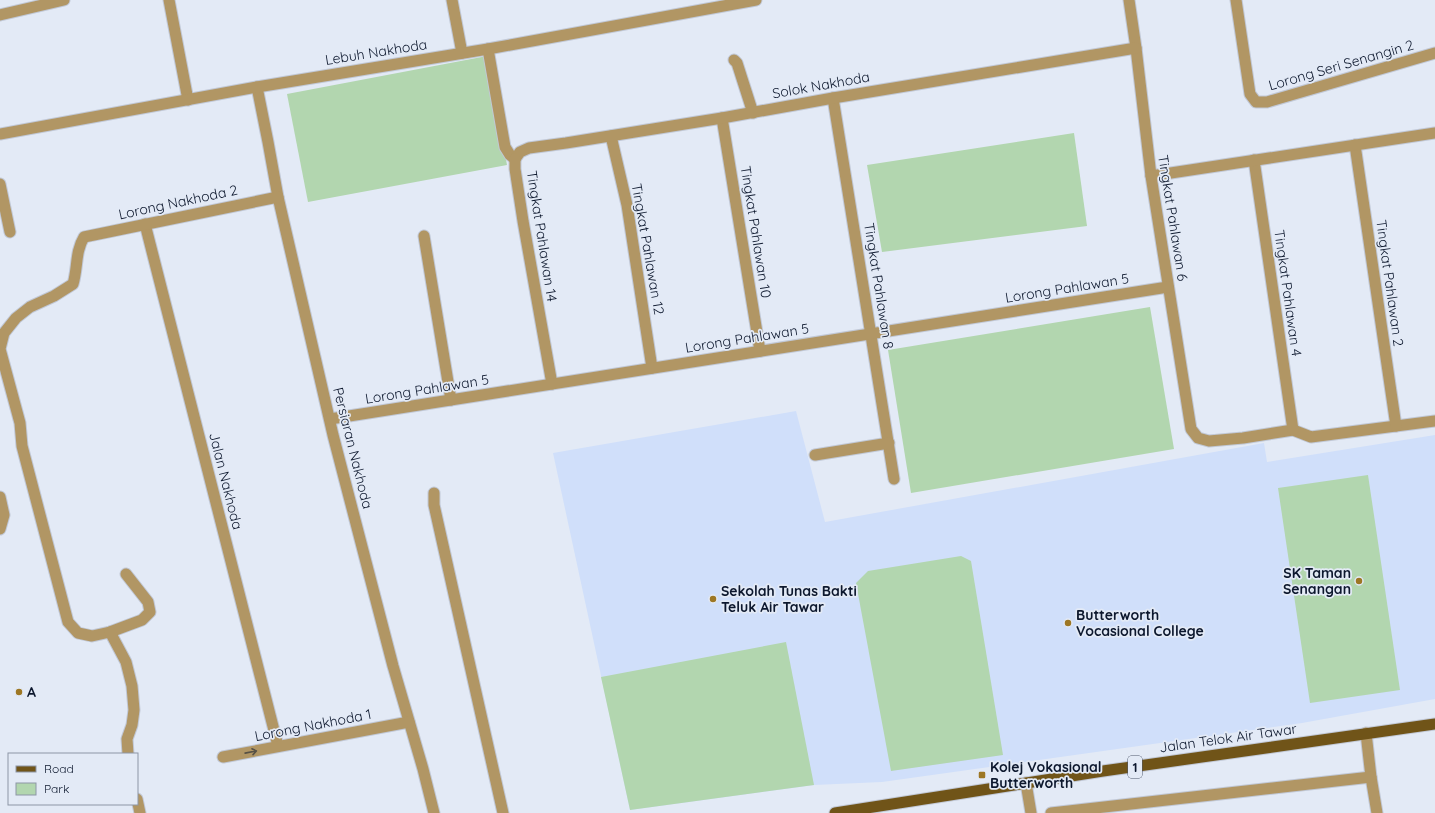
<svg xmlns="http://www.w3.org/2000/svg" width="1435" height="813" font-family="Quicksand,sans-serif">
<style>
.built{fill:#d0dffa}
.green{fill:#b2d6af}
.lines{fill:none;stroke-linecap:round;stroke-linejoin:round}
.minor-casing{stroke:#c1c8d6;stroke-width:13}
.primary-casing{stroke:#c1c8d6;stroke-width:13}
.minor{stroke:#b19664;stroke-width:11}
.primary{stroke:#705418;stroke-width:11}
.oneway{stroke:#575146}
.poi-dot{fill:#9d7724;stroke:#e3eaf6;stroke-width:1.5}
.labels{text-anchor:middle;dominant-baseline:central;stroke-width:3.5;stroke-linejoin:round;paint-order:stroke}
.shield{fill:#e3eaf6;stroke:#4d576a;stroke-width:1}
.shield-label{font-size:13px;font-weight:bold;fill:#0d182e}
.street-label{font-size:14px;fill:#0d182e;stroke:#e3eaf6}
.poi-label{font-size:14px;font-weight:bold;fill:#0d182e;stroke:#e3eaf6;text-anchor:start}
</style>
<rect width="100%" height="100%" fill="#e3eaf6"/>
<polygon class="built" points="796,411 825,522 1264,443 1267,462 1435,435 1435,699 1302,723 882,782 814,785 630,810 553,453"/>
<g class="green">
<polygon points="487,56 507,165 308,202 287,94"/>
<polygon points="1074,133 1087,226 882,252 867,165"/>
<polygon points="1150,307 1174,449 911,493 888,350"/>
<polygon points="1368,475 1400,690 1310,703 1278,488"/>
<polygon points="961,556 971,561 1003,755 891,771 856,583 868,571"/>
<polygon points="786,642 814,785 630,810 601,677"/>
</g>
<g class="lines">
<g class="minor-casing">
<g id="minor">
<polyline points="169,0 188,100"/>
<polyline points="452,0 462,53"/>
<polyline points="1129,0 1136,48 1151,176 1191,429 1198,438 1209,441 1243,438 1293,430 1311,437 1435,421"/>
<polyline points="1236,0 1250,94 1256,102 1267,102 1435,53"/>
<polyline points="0,15 64,0"/>
<polyline points="488,49 505,147 510,155 515,159"/>
<polyline points="734,60 737,63 753,113"/>
<polyline points="257,87 268,142 278,197 333,435 393,666 423,769 434,813"/>
<polyline points="833,98 894,479"/>
<polyline points="722,118 760,351"/>
<polyline points="0,134 257,87 488,49 756,0"/>
<polyline points="611,136 627,205 652,368"/>
<polyline points="1355,145 1396,426"/>
<polyline points="515,159 520,152 529,148 566,143 722,118 833,98 1136,48"/>
<polyline points="515,159 515,169 523,221 552,384"/>
<polyline points="1254,160 1293,430"/>
<polyline points="1151,176 1435,133"/>
<polyline points="0,184 10,232"/>
<polyline points="145,224 278,746"/>
<polyline points="424,236 451,400"/>
<polyline points="330,419 1168,287"/>
<polyline points="815,455 889,443"/>
<polyline points="434,493 434,505 503,813"/>
<polyline points="0,497 4,515 0,529"/>
<path d="M126,574L148,602L150,612L142,620L110,632L92,636L78,633L68,622L22,446L20,423L0,349L4,333L16,318L30,307L54,296L73,284C78,267 75,252 84,237L278,197"/>
<polyline points="110,632 126,662 132,686 134,710 132,725 127,739 128,754"/>
<polyline points="1366,733 1371,777 1377,813"/>
<polyline points="223,757 409,722"/>
<polyline points="1026,783 1031,813"/>
<polyline points="137,799 140,813"/>
<polyline points="1051,813 1371,777"/>
</g>
</g>
<g class="primary-casing">
<polyline id="primary" points="835,813 1103,771 1435,724"/>
</g>
<use href="#minor" class="minor"/>
<use href="#primary" class="primary"/>
</g>
<defs><path id="oneway-shaft" d="M-6 0H5M1.5-3L5.5 0L1.5 3" fill="none" stroke-width="1.6" stroke-linecap="round" stroke-linejoin="round"/></defs>
<use class="oneway" href="#oneway-shaft" transform="translate(251 752) rotate(-11)"/>
<g class="poi-dot">
<circle cx="1359" cy="581" r="4"/>
<circle cx="713" cy="599" r="4"/>
<circle cx="1068" cy="623" r="4"/>
<circle cx="19" cy="692" r="4"/>
<rect x="978" y="771" width="8" height="8" rx="2"/>
</g>
<g class="labels">
<rect class="shield" x="1128" y="756" width="14" height="22" rx="3"/>
<g class="shield-label">
<text x="1135" y="767">1</text>
</g>
<g class="street-label">
<text transform="translate(376 52) rotate(-9)">Lebuh Nakhoda</text>
<text transform="translate(1341 65) rotate(-16)">Lorong Seri Senangin 2</text>
<text transform="translate(821 85) rotate(-10)">Solok Nakhoda</text>
<text transform="translate(178 202) rotate(-12)">Lorong Nakhoda 2</text>
<text transform="translate(1173 218) rotate(81)">Tingkat Pahlawan 6</text>
<text transform="translate(756 232) rotate(81)">Tingkat Pahlawan 10</text>
<text transform="translate(542 236) rotate(81)">Tingkat Pahlawan 14</text>
<text transform="translate(648 249) rotate(80)">Tingkat Pahlawan 12</text>
<text transform="translate(1390 283) rotate(82)">Tingkat Pahlawan 2</text>
<text transform="translate(879 286) rotate(81)">Tingkat Pahlawan 8</text>
<text transform="translate(1067 288) rotate(-9)">Lorong Pahlawan 5</text>
<text transform="translate(1288 293) rotate(82)">Tingkat Pahlawan 4</text>
<text transform="translate(747 338) rotate(-9)">Lorong Pahlawan 5</text>
<text transform="translate(427 389) rotate(-9)">Lorong Pahlawan 5</text>
<text transform="translate(353 448) rotate(76)">Persiaran Nakhoda</text>
<text transform="translate(226 481) rotate(76)">Jalan Nakhoda</text>
<text transform="translate(313 725) rotate(-11)">Lorong Nakhoda 1</text>
<text transform="translate(1228 738) rotate(-8)">Jalan Telok Air Tawar</text>
</g>
<g class="poi-label">
<text x="1351" y="573" text-anchor="end">SK Taman<tspan x="1351" dy="16">Senangan</tspan></text>
<text x="721" y="591">Sekolah Tunas Bakti<tspan x="721" dy="16">Teluk Air Tawar</tspan></text>
<text x="1076" y="615">Butterworth<tspan x="1076" dy="16">Vocasional College</tspan></text>
<text x="27" y="692">A</text>
<text x="990" y="767">Kolej Vokasional<tspan x="990" dy="16">Butterworth</tspan></text>
</g>
</g>
<rect x="8" y="753" width="130" height="52" fill="#e3eaf6" stroke="#8d96a6"/>
<rect x="16" y="766" width="20" height="6" fill="#705418" stroke="#8d96a6"/>
<text x="44" y="773" font-size="12" fill="#0d182e">Road</text>
<rect x="16" y="783" width="20" height="12" fill="#b2d6af" stroke="#8d96a6"/>
<text x="44" y="793" font-size="12" fill="#0d182e">Park</text>
</svg>
